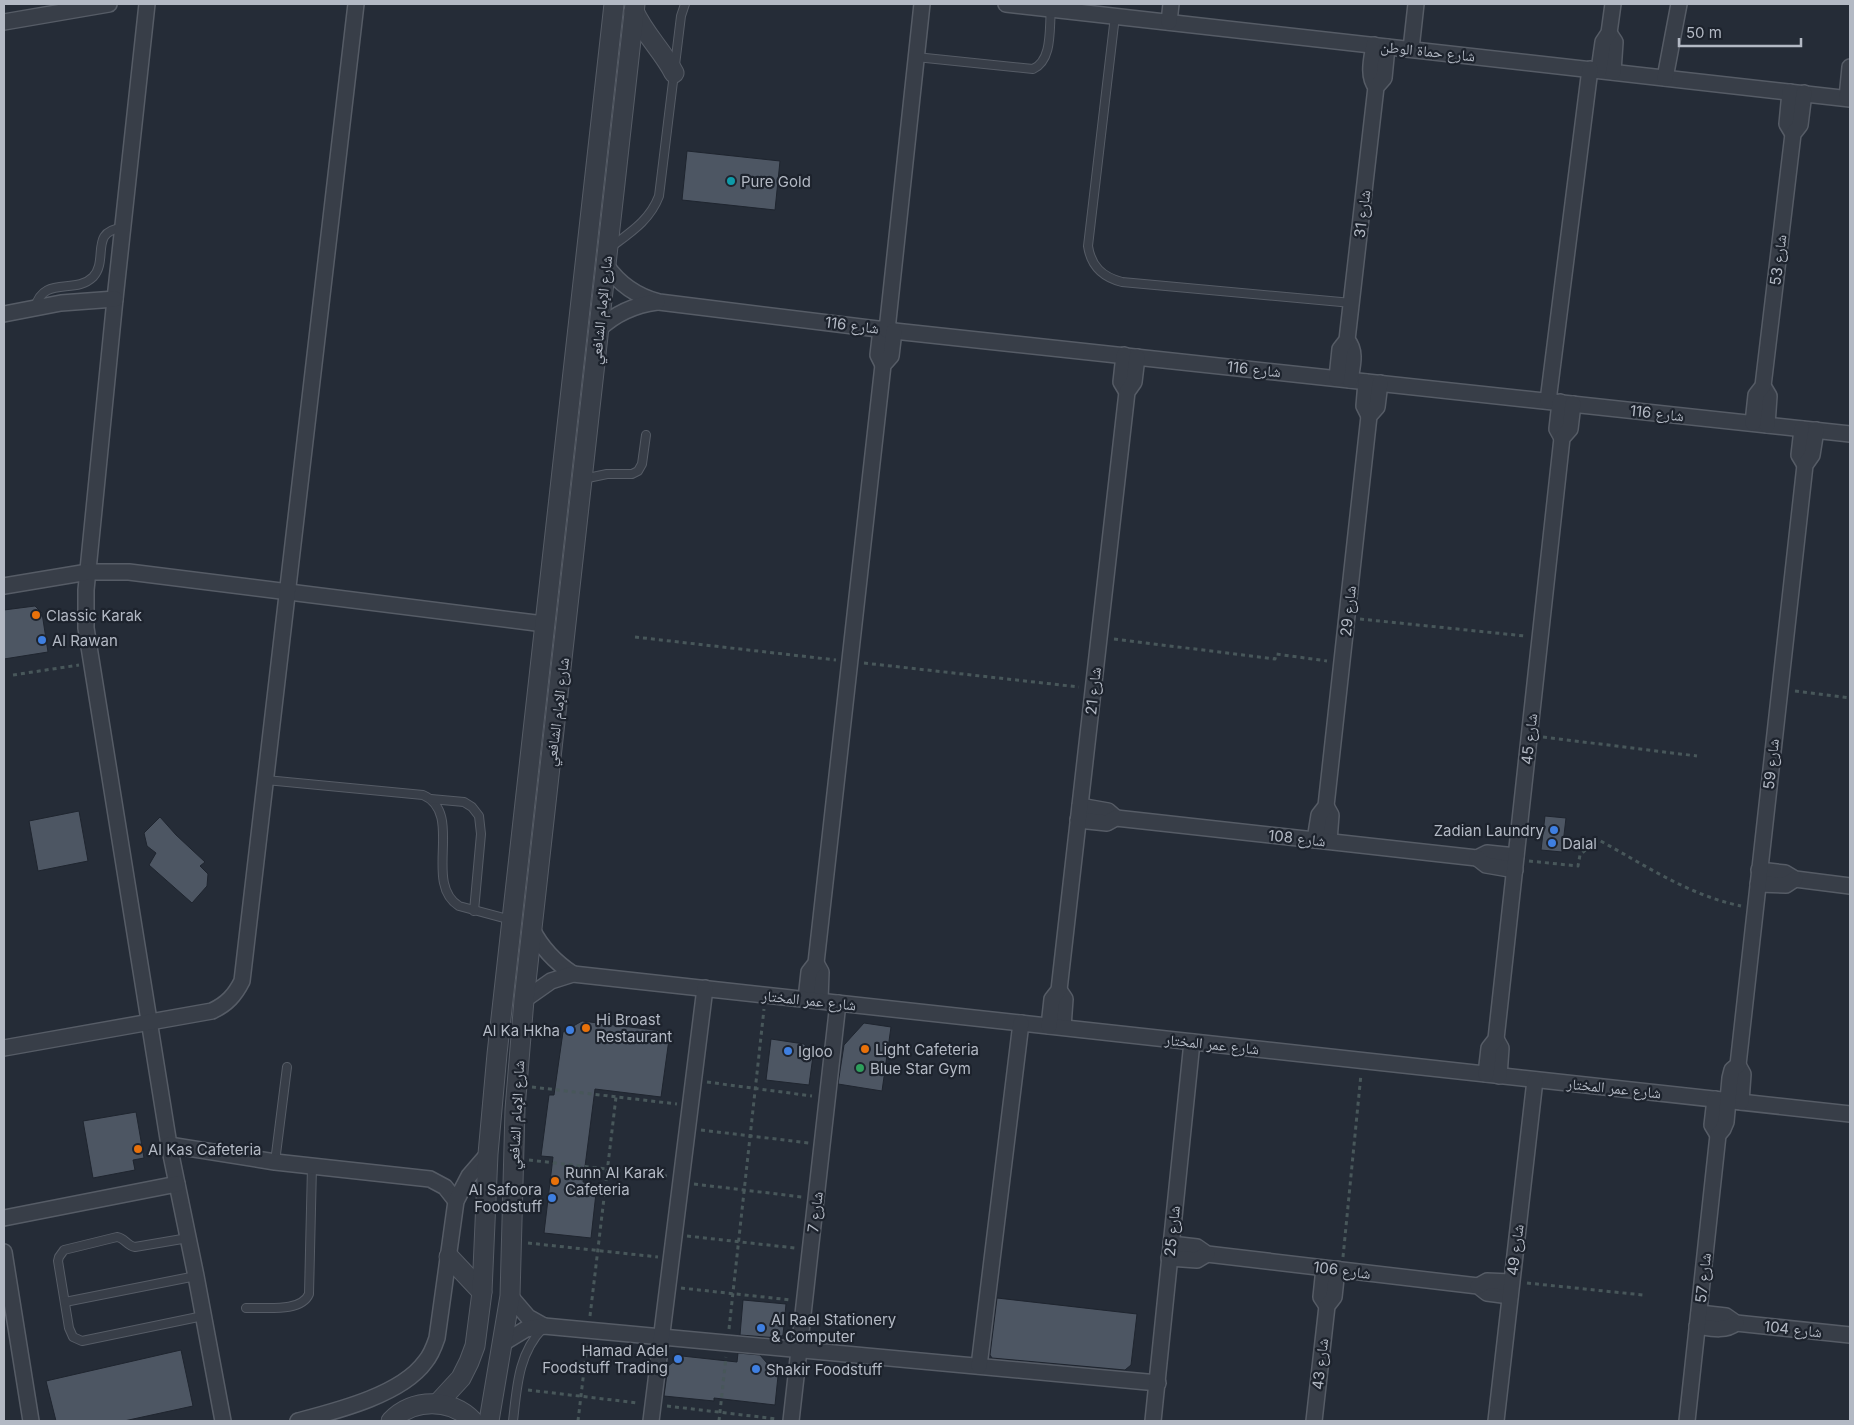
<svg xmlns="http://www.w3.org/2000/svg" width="1854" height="1425" font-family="Inter,'Noto Naskh Arabic',sans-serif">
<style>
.building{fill:#4d5663;stroke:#1f252f}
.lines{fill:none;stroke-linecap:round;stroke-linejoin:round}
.service-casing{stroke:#565c66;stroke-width:10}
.minor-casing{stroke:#565c66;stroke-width:18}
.tertiary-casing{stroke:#565c66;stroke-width:21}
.path{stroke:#48575a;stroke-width:3;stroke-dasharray:4 4;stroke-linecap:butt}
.service{stroke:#383e48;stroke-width:8}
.minor{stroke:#383e48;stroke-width:15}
.tertiary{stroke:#383e48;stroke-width:19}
.culture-dot{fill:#0f9aa8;stroke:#1d232d;stroke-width:2}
.food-dot{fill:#e8710a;stroke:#1d232d;stroke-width:2}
.shop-dot{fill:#3f7fe0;stroke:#1d232d;stroke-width:2}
.leisure-dot{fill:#2e9e5b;stroke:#1d232d;stroke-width:2}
.labels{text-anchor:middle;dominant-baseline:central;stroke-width:4.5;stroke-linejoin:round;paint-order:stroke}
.street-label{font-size:15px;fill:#b3b9c4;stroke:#1d232d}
.poi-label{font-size:15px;fill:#b3b9c4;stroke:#1d232d;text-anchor:start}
</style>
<rect width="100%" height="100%" fill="#252c37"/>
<g class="building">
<polygon points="687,151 780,161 775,210 682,200"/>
<polygon points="35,606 42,613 48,652 4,659 4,610"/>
<polygon points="79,811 88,861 38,871 29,821"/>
<polygon points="1545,816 1566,818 1562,852 1541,850"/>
<polygon points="160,817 176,835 205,862 200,866 208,874 207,886 192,903 149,865 156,853 147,846 144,833"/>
<polygon points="582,1021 670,1032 661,1097 595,1089 583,1182 597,1184 591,1238 544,1233 553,1157 541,1156 549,1095 554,1095 563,1032"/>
<polygon points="864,1023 891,1027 882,1091 838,1084 844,1045"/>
<polygon points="771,1039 804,1044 813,1056 809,1085 766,1080"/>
<polygon points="136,1112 144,1158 133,1160 135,1170 93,1178 83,1121"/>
<polygon points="997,1298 1137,1314 1131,1365 1125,1370 992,1358 990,1355"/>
<polygon points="743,1300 786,1304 783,1335 779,1338 740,1335"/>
<polygon points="181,1350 193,1406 124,1421 56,1421 46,1381"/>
<polygon points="738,1353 760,1355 778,1376 775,1405 714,1398 714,1401 664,1396 668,1366 682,1356 737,1362"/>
</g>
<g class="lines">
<g class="service-casing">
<g id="service">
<path d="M1115,16L1088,246C1091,266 1102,277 1122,282L1352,303"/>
<path d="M916,57L1033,69C1053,60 1049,28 1051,9"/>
<path d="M611,247C631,232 650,220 659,196L681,16L685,4"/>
<path d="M35,308C43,275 75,295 93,277C109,260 89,231 122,228"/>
<polyline points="583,479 607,474 632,474 638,471 642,464 646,435"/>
<path d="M266,780L423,795C465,813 422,883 459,906L511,920"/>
<polyline points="431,799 464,802 472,807 479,816 481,834 474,911"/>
<polyline points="275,1162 287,1067"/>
<path d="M188,1238L135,1247C127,1246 125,1238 117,1237L64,1250L59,1257L58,1261L69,1328L73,1337L82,1341L203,1316"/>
<polyline points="65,1302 196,1276"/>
<path d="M246,1308C264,1307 301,1313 309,1294L312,1166"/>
<path d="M513,1421C517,1387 518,1354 543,1328"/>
</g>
</g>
<g class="minor-casing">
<g id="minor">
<polyline points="147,4 115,299 86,590 86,628 169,1145 196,1276 223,1421"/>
<polyline points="1006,4 1850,99"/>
<polyline points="4,22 109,4"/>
<polyline points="1169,22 1171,4"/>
<polyline points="1609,33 1615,42 1613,72"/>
<path d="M1374,45C1372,58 1367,76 1376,87"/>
<polyline points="1411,49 1416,4"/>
<polyline points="1599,70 1603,42 1609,33 1613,4"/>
<polyline points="1665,78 1679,4"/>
<polyline points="1790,92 1787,124 1793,134"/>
<polyline points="1847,98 1850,67"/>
<path d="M606,265C619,284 636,296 659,302L894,331L1850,434"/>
<polyline points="4,314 61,303 115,299"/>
<path d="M599,329C616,313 634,305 657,302"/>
<polyline points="881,329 878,355 883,365"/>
<polyline points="887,330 922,4"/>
<path d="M1347,340C1357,351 1352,367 1350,380"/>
<polyline points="1124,355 1121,382 1127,392"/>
<polyline points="1337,378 1340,349 1347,340 1376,87 1384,78 1387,47"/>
<polyline points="1366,382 1364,406 1369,416"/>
<polyline points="1763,386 1769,396 1767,425"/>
<polyline points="1548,401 1590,69"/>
<polyline points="1560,402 1557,429 1562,438"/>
<polyline points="1753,423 1756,395 1763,386 1793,134 1800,125 1804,93"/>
<polyline points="1802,429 1799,455 1805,465"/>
<polyline points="4,586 88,572 129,572 544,624"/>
<polyline points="1080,806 1108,811 1116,818"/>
<polyline points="1326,806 1331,815 1329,841"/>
<polyline points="1078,820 1107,823 1116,818 1477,858 1487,853 1516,856"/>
<polyline points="1315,840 1319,815 1326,806 1369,416 1377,407 1380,383"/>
<polyline points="1477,858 1486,865 1515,870"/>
<polyline points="1759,870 1785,873 1795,879 1850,886"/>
<polyline points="1758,884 1786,885 1795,879"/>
<path d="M532,929C542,949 555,962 573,974"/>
<polyline points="816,963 821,972 820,1001"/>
<polyline points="1059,990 1065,999 1063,1027"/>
<polyline points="806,999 809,972 816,963 883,365 891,356 894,331"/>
<polyline points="524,1000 551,981 573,974 1850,1114"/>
<polyline points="1049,1026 1052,999 1059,990 1127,392 1134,382 1137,357"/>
<polyline points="1496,1039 1501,1048 1499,1076"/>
<path d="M4,1048L212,1011C227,1004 235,995 242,981L356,4"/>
<polyline points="1738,1065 1743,1074 1741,1102"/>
<polyline points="1486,1074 1489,1048 1496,1039 1562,438 1570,429 1573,404"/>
<polyline points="1715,1099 1712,1125 1718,1135"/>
<polyline points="169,1145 275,1162 430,1179 445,1187 456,1201"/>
<polyline points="4,1218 177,1184"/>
<polyline points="1171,1244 1197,1247 1207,1254 1478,1286 1487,1293 1510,1296"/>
<polyline points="4,1252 31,1421"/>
<polyline points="1169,1258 1197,1260 1207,1254"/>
<polyline points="1324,1268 1321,1297 1327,1306"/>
<polyline points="1478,1286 1487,1281 1511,1282"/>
<polyline points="510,1296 528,1317 544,1326"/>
<polyline points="1699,1313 1726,1316 1736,1323 1850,1335"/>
<path d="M1697,1326C1710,1328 1725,1332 1736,1323"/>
<polyline points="503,1343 526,1329 544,1326 1158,1383"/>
<polyline points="979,1366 1021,1023"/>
<path d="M298,1421C336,1411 401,1395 425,1362C431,1355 434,1347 437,1338L456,1201L469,1176L488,1154"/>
<polyline points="651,1421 705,988"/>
<polyline points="791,1421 838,1003"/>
<polyline points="1153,1421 1192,1042"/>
<polyline points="1314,1421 1327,1306 1334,1297 1337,1269"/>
<polyline points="1496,1421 1535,1080"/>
<polyline points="1687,1421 1718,1135 1723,1129 1726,1122 1730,1078 1732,1070 1738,1065 1805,465 1812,455 1816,430"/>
</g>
</g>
<g class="tertiary-casing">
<g id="tertiary">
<path d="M634,11C644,34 663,51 674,73"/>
<polyline points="449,1257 482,1292"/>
<polyline points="438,1403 461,1378 469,1362 475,1346 482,1292 488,1154 497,1054 614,4"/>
<path d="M391,1421C413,1398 451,1398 473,1421"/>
<polyline points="489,1421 510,1296 515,1109 524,1000 635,4"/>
</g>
</g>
<g class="path">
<polyline points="1360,619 1525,636"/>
<polyline points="635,637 836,660"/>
<polyline points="1114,639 1275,659 1276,654 1327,661"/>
<polyline points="864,663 1079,687"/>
<polyline points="13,675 79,665"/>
<polyline points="1795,691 1850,698"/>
<polyline points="1543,737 1697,756"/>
<path d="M1529,861L1578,866L1580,855L1597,839C1645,865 1688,895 1741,906"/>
<polyline points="707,1082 812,1096"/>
<polyline points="532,1087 677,1104"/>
<polyline points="701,1130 809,1143"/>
<polyline points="529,1160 667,1176"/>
<polyline points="694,1184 802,1197"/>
<polyline points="687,1236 795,1248"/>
<polyline points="528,1243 658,1257"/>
<polyline points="1343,1257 1361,1074"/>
<polyline points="1527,1283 1643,1295"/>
<polyline points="681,1288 791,1300"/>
<polyline points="590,1316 616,1097"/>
<polyline points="729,1329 764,1009"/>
<polyline points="528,1390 638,1403"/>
<polyline points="667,1406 777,1419"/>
<polyline points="578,1421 587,1345"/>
<polyline points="719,1421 726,1357"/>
</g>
<use href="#service" class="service"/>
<use href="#minor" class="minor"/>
<use href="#tertiary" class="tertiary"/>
</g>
<circle class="culture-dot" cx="731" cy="181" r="5"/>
<g class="food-dot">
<circle cx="36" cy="615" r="5"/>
<circle cx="586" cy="1028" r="5"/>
<circle cx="865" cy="1049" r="5"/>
<circle cx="138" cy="1149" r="5"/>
<circle cx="555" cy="1181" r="5"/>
</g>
<g class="shop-dot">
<circle cx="42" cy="640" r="5"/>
<circle cx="1554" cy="830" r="5"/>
<circle cx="1552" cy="843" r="5"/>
<circle cx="570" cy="1030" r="5"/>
<circle cx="788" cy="1051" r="5"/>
<circle cx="552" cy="1198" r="5"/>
<circle cx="761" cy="1328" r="5"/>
<circle cx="678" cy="1359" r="5"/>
<circle cx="756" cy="1369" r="5"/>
</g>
<circle class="leisure-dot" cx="860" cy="1068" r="5"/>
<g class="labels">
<g class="street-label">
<text transform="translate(1428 51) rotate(6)">شارع حماة الوطن</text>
<text transform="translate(1362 214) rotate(-83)">شارع 31</text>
<text transform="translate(1778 260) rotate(-83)">شارع 53</text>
<text transform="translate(601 310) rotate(-84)">شارع الإمام الشافعي</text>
<text transform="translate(852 325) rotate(7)">شارع 116</text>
<text transform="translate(1254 369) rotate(6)">شارع 116</text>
<text transform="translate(1657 413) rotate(6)">شارع 116</text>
<text transform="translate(1348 611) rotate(-84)">شارع 29</text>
<text transform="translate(1093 691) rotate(-84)">شارع 21</text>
<text transform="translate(557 712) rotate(-83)">شارع الإمام الشافعي</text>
<text transform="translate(1529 739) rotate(-84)">شارع 45</text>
<text transform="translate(1771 764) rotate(-84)">شارع 59</text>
<text transform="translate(1297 838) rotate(6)">شارع 108</text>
<text transform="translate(809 1000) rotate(6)">شارع عمر المختار</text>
<text transform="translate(1212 1044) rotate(6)">شارع عمر المختار</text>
<text transform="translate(1614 1088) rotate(6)">شارع عمر المختار</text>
<text transform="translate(516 1115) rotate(-87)">شارع الإمام الشافعي</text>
<text transform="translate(815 1212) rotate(-83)">شارع 7</text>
<text transform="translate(1172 1231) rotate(-84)">شارع 25</text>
<text transform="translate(1515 1250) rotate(-83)">شارع 49</text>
<text transform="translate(1342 1270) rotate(7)">شارع 106</text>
<text transform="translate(1703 1278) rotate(-84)">شارع 57</text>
<text transform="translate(1793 1329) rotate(6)">شارع 104</text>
<text transform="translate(1320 1364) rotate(-84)">شارع 43</text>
</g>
<g class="poi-label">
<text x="741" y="181">Pure Gold</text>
<text x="46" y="615">Classic Karak</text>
<text x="52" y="640">Al Rawan</text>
<text x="1544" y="830" text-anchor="end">Zadian Laundry</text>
<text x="1562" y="843">Dalal</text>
<text x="596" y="1019">Hi Broast<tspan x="596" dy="17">Restaurant</tspan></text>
<text x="560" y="1030" text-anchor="end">Al Ka Hkha</text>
<text x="875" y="1049">Light Cafeteria</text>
<text x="798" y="1051">Igloo</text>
<text x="870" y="1068">Blue Star Gym</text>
<text x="148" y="1149">Al Kas Cafeteria</text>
<text x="565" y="1172">Runn Al Karak<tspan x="565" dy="17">Cafeteria</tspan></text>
<text x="542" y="1189" text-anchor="end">Al Safoora<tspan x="542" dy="17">Foodstuff</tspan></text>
<text x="771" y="1319">Al Rael Stationery<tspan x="771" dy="17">&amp; Computer</tspan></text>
<text x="668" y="1350" text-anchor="end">Hamad Adel<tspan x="668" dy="17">Foodstuff Trading</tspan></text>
<text x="766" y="1369">Shakir Foodstuff</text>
</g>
</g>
<rect width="1854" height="1425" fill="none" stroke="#b3b9c4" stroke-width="10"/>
<path d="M1679 38v8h122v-8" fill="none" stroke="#b3b9c4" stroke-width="2.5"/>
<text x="1686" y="38" font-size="15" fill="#b3b9c4" stroke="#1d232d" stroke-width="4" paint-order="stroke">50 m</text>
</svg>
